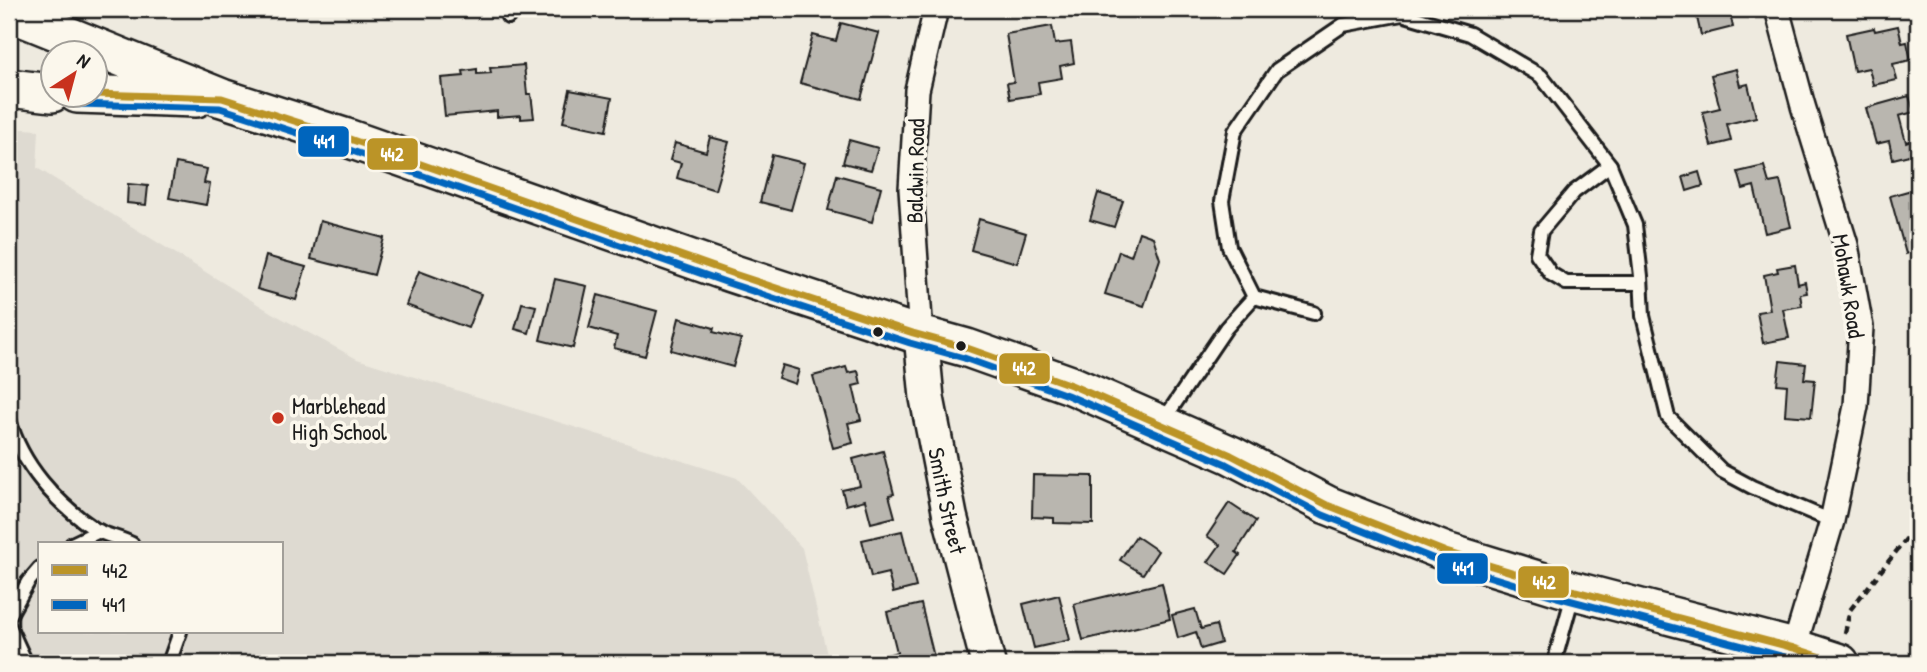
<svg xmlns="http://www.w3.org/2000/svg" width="1927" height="672" font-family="'Patrick Hand',sans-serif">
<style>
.built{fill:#dedad1;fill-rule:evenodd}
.building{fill:#b9b6af;stroke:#1c1c1c;stroke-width:2}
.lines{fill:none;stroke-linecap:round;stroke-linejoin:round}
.lane-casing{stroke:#1c1c1c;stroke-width:18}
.street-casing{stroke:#1c1c1c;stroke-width:28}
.secondary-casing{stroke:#1c1c1c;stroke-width:38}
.primary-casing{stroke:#1c1c1c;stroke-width:42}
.path{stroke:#1c1c1c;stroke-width:4.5;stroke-dasharray:7 5;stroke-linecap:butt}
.lane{stroke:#fbf7ec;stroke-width:12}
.street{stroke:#fbf7ec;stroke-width:23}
.secondary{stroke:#fbf7ec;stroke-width:33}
.primary{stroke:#fbf7ec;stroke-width:37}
.bus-1-casing{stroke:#fbf7ec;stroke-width:12}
.bus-2-casing{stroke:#fbf7ec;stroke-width:12}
.bus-1{stroke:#bb9427;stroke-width:7}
.bus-2{stroke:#0065bd;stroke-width:7}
.bus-dot{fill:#1c1c1c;stroke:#fbf7ec;stroke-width:2.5}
.poi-dot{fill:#c8321e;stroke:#fbf7ec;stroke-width:2.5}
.labels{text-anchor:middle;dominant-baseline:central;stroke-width:7;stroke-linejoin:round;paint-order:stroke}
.street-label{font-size:23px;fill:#1c1c1c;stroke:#fbf7ec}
.poi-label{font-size:23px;fill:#1c1c1c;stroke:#fbf7ec;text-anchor:start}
.line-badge{stroke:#fbf7ec;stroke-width:2.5}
.badge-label{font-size:19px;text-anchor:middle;font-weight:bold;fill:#fff}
</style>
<rect width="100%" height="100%" fill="#eeeadf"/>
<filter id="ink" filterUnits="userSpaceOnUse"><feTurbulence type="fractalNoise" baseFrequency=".0143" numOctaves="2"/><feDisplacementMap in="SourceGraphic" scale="14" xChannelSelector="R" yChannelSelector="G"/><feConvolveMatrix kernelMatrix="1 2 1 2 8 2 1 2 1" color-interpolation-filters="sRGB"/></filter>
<g filter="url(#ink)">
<path class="built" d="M9,128L39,130L37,168L272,313L357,359L737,478L802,548L829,663H9ZM40,544H282V632H40Z"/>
<g class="building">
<polygon points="1695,9 1729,9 1733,27 1701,35"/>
<polygon points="841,23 879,33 861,99 800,83 813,35 836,41"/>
<polygon points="1052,26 1055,44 1071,42 1074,63 1060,66 1062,78 1038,82 1040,94 1010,99 1007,83 1014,82 1006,34"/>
<polygon points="1898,26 1902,43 1907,42 1911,60 1893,64 1897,80 1873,85 1869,68 1854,71 1846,34 1874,28 1875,31"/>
<polygon points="524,65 527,94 531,94 534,118 521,119 521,115 497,117 497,111 445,116 441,78 464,76 463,71 477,69 477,74 491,73 490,68"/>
<polygon points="1736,69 1740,86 1748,84 1756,117 1727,124 1731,141 1711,146 1703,112 1720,108 1711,75"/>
<polygon points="570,90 612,98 606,131 563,122"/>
<polygon points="1909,96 1914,112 1899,116 1906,142 1914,139 1917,153 1893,159 1889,141 1876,144 1866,108"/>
<polygon points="710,137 729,142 715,190 677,178 681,163 670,160 675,143 706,152"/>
<polygon points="849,140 878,148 871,170 843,163"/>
<polygon points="772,155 804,163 791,210 760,202"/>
<polygon points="176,163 207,169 204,183 210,184 206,205 169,198"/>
<polygon points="1764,166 1769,183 1780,181 1791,227 1765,233 1754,186 1743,189 1738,172"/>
<polygon points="1699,172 1703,186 1687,191 1683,177"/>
<polygon points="837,175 881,187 872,222 828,210"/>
<polygon points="1918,177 1918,250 1906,254 1890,196 1915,189 1912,179"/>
<polygon points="128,184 148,186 146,205 127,203"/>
<polygon points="1098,193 1123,201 1114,227 1090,220"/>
<polygon points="979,219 1026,233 1017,263 971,250"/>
<polygon points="320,221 384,238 374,275 311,259"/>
<polygon points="1139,232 1153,237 1160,259 1144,306 1105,294 1119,251 1131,256"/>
<polygon points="266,256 306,267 296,300 257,289"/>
<polygon points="1795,265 1798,284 1805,282 1807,293 1800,294 1802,306 1783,309 1789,338 1763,343 1757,312 1770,310 1764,275 1778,272 1777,268"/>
<polygon points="419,271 481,294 468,328 406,305"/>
<polygon points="555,279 587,286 573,348 540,340"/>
<polygon points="598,295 657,311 645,356 614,348 617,336 589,328"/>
<polygon points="522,303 536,306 529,333 515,329"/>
<polygon points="679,318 714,328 713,332 741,339 733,367 671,350"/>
<polygon points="1780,361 1806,364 1804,379 1815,380 1811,417 1785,415 1787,385 1777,384"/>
<polygon points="782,365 799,370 795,384 778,378"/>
<polygon points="846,367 848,373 858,371 861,384 853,386 861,420 848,423 853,443 833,448 813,376"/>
<polygon points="883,451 894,494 889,495 895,517 871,523 865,500 846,505 842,490 860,486 853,459"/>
<polygon points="1033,475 1093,476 1093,524 1054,523 1054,518 1032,517"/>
<polygon points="1229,503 1256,521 1236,552 1240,555 1227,574 1208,562 1220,545 1207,536"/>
<polygon points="902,531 916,587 893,593 888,573 871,577 862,540"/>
<polygon points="1136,536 1158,551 1143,574 1120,560"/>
<polygon points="1162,583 1170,619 1083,640 1074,604"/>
<polygon points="1059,595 1070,640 1034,648 1023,604"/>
<polygon points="921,604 934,657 909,663 885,663 883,656 897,652 887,612"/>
<polygon points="1195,609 1201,629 1216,625 1221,643 1201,649 1196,632 1178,638 1172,615"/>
</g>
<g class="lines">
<g class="lane-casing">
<g id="lane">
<polyline points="507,9 508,17"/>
<polyline points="1610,165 1574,192 1541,231 1537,254 1551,274 1566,283 1641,283"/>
<polyline points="1314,313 1254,297 1229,247 1222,201 1235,131 1277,70 1343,25 1402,14 1470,34 1541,76 1610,165 1635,225 1641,276 1643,316 1668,417 1722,471 1752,487 1832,521"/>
<path d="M9,419C21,465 57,504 96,530C107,536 121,538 132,544"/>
<polyline points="1163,421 1226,328 1254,297"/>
<polyline points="72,544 99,531"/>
<polyline points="9,616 28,582 40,568"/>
<polyline points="9,626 26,663"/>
<polyline points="169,663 180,632"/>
<polyline points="1554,663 1573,595"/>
</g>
</g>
<g class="street-casing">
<g id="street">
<polyline points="1777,9 1803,106 1846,245 1861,327 1856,406 1832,521 1794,648"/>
<polyline points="921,335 911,189 917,90 936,9"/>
</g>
</g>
<g class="secondary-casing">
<g id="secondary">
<path id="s1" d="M921,335L927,398L950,516L988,663"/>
</g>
</g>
<g class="primary-casing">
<g id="primary">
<polyline points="9,12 222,98 344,137 731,273 913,333 967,348 1071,385 1231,455 1327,505 1446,552 1560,587 1794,648 1840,663"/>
<polyline points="9,88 52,93"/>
<polyline points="77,94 196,98"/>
</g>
</g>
<polyline class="path" points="1845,633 1850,610 1918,524"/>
<use href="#lane" class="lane"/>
<use href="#street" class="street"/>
<use href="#secondary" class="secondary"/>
<use href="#primary" class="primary"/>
<g class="bus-1-casing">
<polyline id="bus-1" points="94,94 222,98 344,137 731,273 913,333 967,348 1071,385 1231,455 1327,505 1446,552 1560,587 1794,648 1840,663"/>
</g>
<g class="bus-2-casing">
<polyline id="bus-2" points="77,104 220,108 341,147 728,283 910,343 964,358 1067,395 1226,464 1323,515 1442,562 1557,597 1807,663"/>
</g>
<use href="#bus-1" class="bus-1"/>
<use href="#bus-2" class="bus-2"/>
</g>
</g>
<g class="bus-dot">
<circle cx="878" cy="332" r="6"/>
<circle cx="961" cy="346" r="6"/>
</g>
<circle class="poi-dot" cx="278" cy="418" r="7"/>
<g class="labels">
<g class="street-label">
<text transform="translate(915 171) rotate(-89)">Baldwin Road</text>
<text transform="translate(1849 286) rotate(81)">Mohawk Road</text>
<text stroke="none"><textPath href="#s1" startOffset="168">Smith Street</textPath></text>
</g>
<g class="poi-label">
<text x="292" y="405">Marblehead<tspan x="292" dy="26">High School</tspan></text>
</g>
</g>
<g class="line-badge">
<rect x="297" y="125" width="53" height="33" rx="7" fill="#0065bd"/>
<rect x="366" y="137" width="53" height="34" rx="7" fill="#bb9427"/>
<rect x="998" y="352" width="53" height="33" rx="7" fill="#bb9427"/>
<rect x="1436" y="552" width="53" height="33" rx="7" fill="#0065bd"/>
<rect x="1517" y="565" width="53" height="34" rx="7" fill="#bb9427"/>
</g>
<g class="badge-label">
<text x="324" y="148">441</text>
<text x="392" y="161">442</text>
<text x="1024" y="375">442</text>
<text x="1463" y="575">441</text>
<text x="1544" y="589">442</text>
</g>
<rect width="1927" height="672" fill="none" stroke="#fbf7ec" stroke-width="35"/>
<rect x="18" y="18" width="1892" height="637" fill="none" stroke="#1c1c1c" stroke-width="2.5" filter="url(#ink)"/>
<rect x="38" y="542" width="245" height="91" fill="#fbf7ec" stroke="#a29f99" stroke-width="2"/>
<rect x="52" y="565" width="35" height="10" fill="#bb9427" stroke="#a29f99" stroke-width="2"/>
<text x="102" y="578" font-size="21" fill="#1c1c1c">442</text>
<rect x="52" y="600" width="35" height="10" fill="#0065bd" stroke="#a29f99" stroke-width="2"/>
<text x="102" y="612" font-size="21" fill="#1c1c1c">441</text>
<g transform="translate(74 74) rotate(36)"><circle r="33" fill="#fbf7ec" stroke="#a29f99" stroke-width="2"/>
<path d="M0-5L12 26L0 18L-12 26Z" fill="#c8321e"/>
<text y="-10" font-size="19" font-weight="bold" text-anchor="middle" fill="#1c1c1c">N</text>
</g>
</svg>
